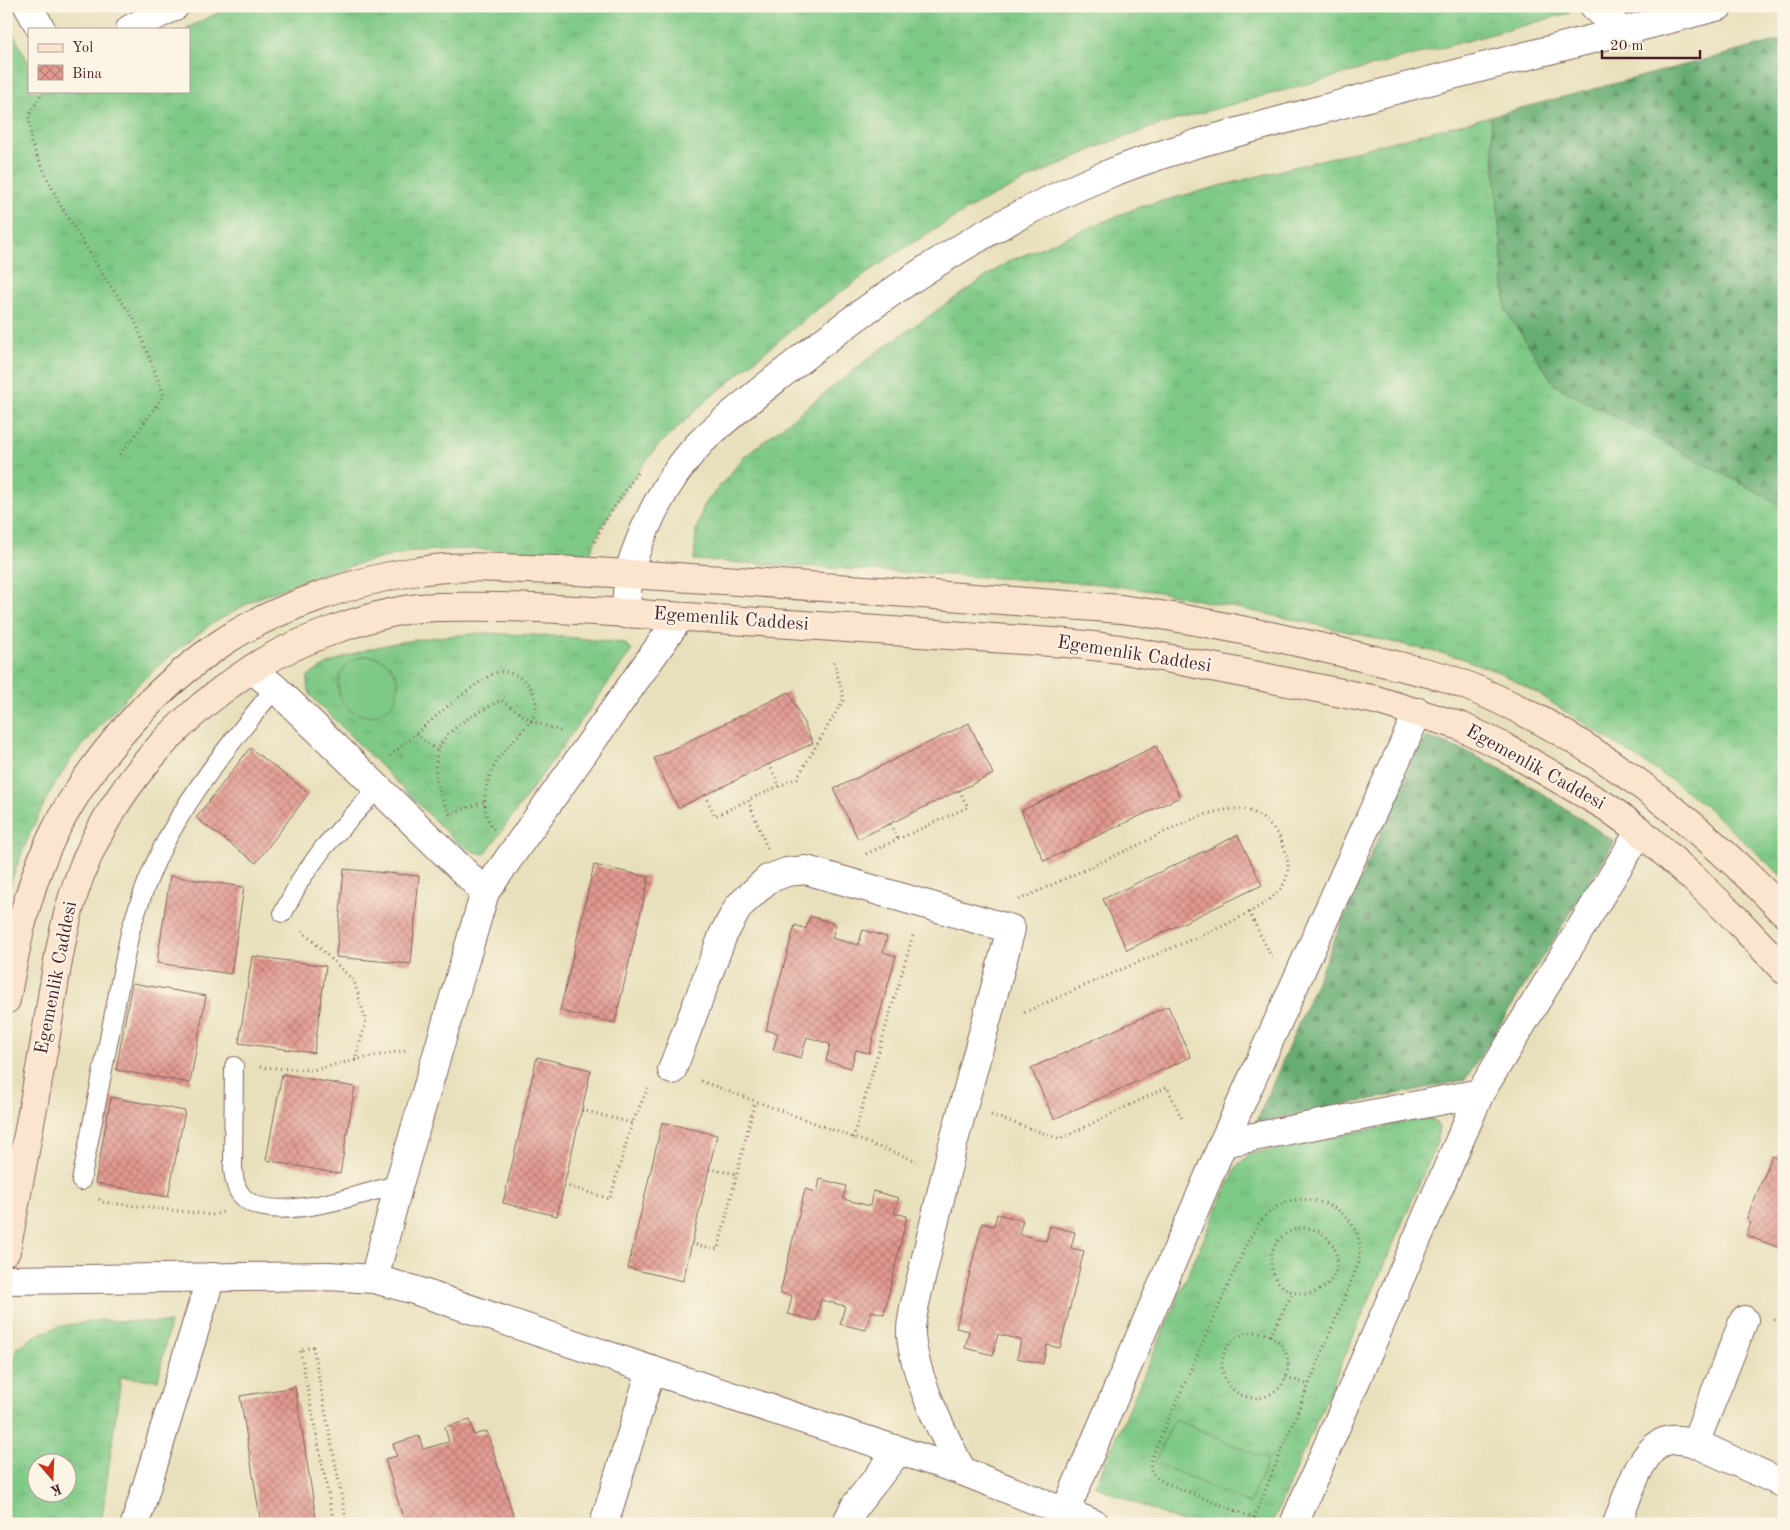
<svg xmlns="http://www.w3.org/2000/svg" width="1790" height="1530" font-family="'Old Standard TT',serif">
<style>
.grass{fill:url(#grass-tufts);stroke:#647458;fill-rule:evenodd}
.forest{fill:url(#forest-firs);stroke:#58664f}
.pitch{fill:#7ec986;stroke:#647458}
.building{fill:url(#building-cross-hatch)}
.lines{fill:none;stroke-linecap:round;stroke-linejoin:round}
.service-casing{stroke:#81635e;stroke-width:20}
.minor-casing{stroke:#81635e;stroke-width:30}
.tertiary-casing{stroke:#81635e;stroke-width:30}
.secondary-casing{stroke:#81635e;stroke-width:30}
.path{stroke:#81635e;stroke-width:3;stroke-dasharray:1 4;stroke-linecap:butt}
.service{stroke:#fff;stroke-width:18}
.minor{stroke:#fff;stroke-width:28}
.tertiary{stroke:#fff;stroke-width:28}
.secondary{stroke:#fce5cf;stroke-width:28}
.labels{text-anchor:middle;dominant-baseline:central;stroke-width:4;stroke-linejoin:round;paint-order:stroke}
.street-label{font-size:19px;fill:#4a1f2b;stroke:#fcf5e5}
</style>
<defs>
<pattern id="grass-tufts" width="24" height="20" patternUnits="userSpaceOnUse" patternTransform="scale(1.25)"><rect width="24" height="20" fill="#7ec986"/><path d="M3 7l-1-3M5 7V3M7 7l1-3M15 17l-1-3M17 17v-4M19 17l1-3" fill="none" stroke="#6eac74"/></pattern>
<pattern id="forest-firs" width="22" height="20" patternUnits="userSpaceOnUse" patternTransform="scale(1.25)"><rect width="22" height="20" fill="#66ad73"/><path d="M5 1l3.5 6h-7zM16 11l3.5 6h-7z" fill="#568c5f"/></pattern>
<pattern id="building-cross-hatch" width="8" height="8" patternUnits="userSpaceOnUse" patternTransform="scale(1.25)"><rect width="8" height="8" fill="#e29990"/><path d="M0 0l8 8M0 8l8-8" fill="none" stroke="#b97c76"/></pattern>
</defs>
<rect width="100%" height="100%" fill="#fcf5e5"/>
<filter id="ink" filterUnits="userSpaceOnUse"><feTurbulence type="fractalNoise" baseFrequency=".02" numOctaves="2"/><feDisplacementMap in="SourceGraphic" scale="10" xChannelSelector="R" yChannelSelector="G"/><feConvolveMatrix kernelMatrix="1 2 1 2 8 2 1 2 1" color-interpolation-filters="sRGB"/></filter>
<filter id="wash" filterUnits="userSpaceOnUse"><feTurbulence type="fractalNoise" baseFrequency=".0096" numOctaves="4" result="noise"/><feDisplacementMap in="SourceGraphic" scale="20" xChannelSelector="R" yChannelSelector="G"/><feGaussianBlur stdDeviation="1.12" result="paint"/><feColorMatrix in="noise" values="0 0 0 0 0 0 0 0 0 0 0 0 0 0 0 0 0 1.4 0 .05"/><feComposite in="paint" operator="in"/></filter>
<g filter="url(#wash)">
<rect width="100%" height="100%" fill="#e8e0bc"/>
<g class="grass">
<polygon points="232,6 1564,6 1570,13 1211,110 1156,126 1100,146 1043,172 983,201 940,226 887,259 816,310 754,361 703,404 657,447 632,480 603,524 590,553 468,549 414,551 365,562 307,579 254,600 210,625 167,658 134,688 74,755 50,792 30,833 14,873 6,900 6,19 29,64 29,91 189,91 189,29 185,29"/>
<polygon points="1491,116 1506,311 1555,385 1784,506 1784,878 1709,809 1673,781 1540,695 1501,673 1458,657 1305,622 1159,592 1101,584 694,560 696,530 704,505 744,457 878,351 1009,261 1139,207"/>
<path d="M483,633L555,636L624,643L632,650L485,854L474,852L454,840L311,696L307,686L308,676C357,642 426,638 483,633Z"/>
<polygon points="1432,1118 1439,1127 1436,1145 1272,1524 1186,1524 1095,1486 1220,1202 1236,1168 1249,1154 1416,1120"/>
<path d="M102,1320L170,1323L158,1380L121,1377L101,1524H6V1375L17,1348L37,1335L61,1326ZM68,1462V1492H38V1462Z"/>
</g>
<g class="forest">
<polygon points="1784,39 1784,506 1555,385 1506,311 1491,116"/>
<path d="M1426,737C1496,758 1555,802 1615,842L1465,1080L1256,1123L1411,761Z"/>
</g>
<g class="pitch">
<circle cx="368" cy="686" r="30"/>
<polygon points="1174,1419 1268,1460 1249,1504 1155,1462"/>
</g>
<g id="blocks">
<g class="building">
<polygon points="789,692 813,743 678,808 654,758"/>
<polygon points="969,723 993,774 858,839 834,789"/>
<polygon points="1156,746 1180,797 1044,861 1021,811"/>
<polygon points="250,748 309,793 256,863 196,818"/>
<polygon points="1238,835 1262,885 1127,950 1103,899"/>
<polygon points="594,865 649,877 615,1023 560,1011"/>
<polygon points="344,869 419,876 411,964 336,957"/>
<polygon points="170,876 244,887 231,974 157,963"/>
<polygon points="810,916 836,924 832,938 858,945 863,930 887,937 883,952 896,956 869,1053 856,1050 851,1068 826,1061 830,1044 807,1037 801,1058 773,1050 778,1033 766,1030 795,925 806,929"/>
<polygon points="252,956 326,966 314,1053 239,1043"/>
<polygon points="132,983 206,996 190,1083 116,1070"/>
<polygon points="1168,1006 1191,1057 1054,1119 1031,1068"/>
<polygon points="537,1057 591,1070 557,1216 503,1203"/>
<polygon points="282,1074 355,1087 340,1174 266,1160"/>
<polygon points="111,1097 185,1111 168,1197 95,1183"/>
<polygon points="662,1122 717,1135 683,1281 628,1268"/>
<polygon points="1780,1149 1784,1150 1784,1250 1746,1235 1751,1222 1747,1218 1772,1156 1776,1158"/>
<polygon points="820,1179 846,1186 843,1199 870,1206 873,1191 899,1198 894,1213 907,1216 884,1314 871,1311 866,1330 840,1324 845,1306 821,1300 816,1321 788,1314 792,1296 780,1293 805,1189 817,1192"/>
<polygon points="997,1214 1023,1220 1019,1234 1046,1241 1050,1226 1075,1232 1071,1248 1084,1251 1060,1348 1047,1345 1043,1364 1017,1358 1021,1340 998,1334 993,1355 965,1348 969,1331 956,1328 982,1223 994,1226"/>
<polygon points="295,1387 317,1524 261,1524 240,1396"/>
<polygon points="470,1420 474,1435 487,1431 516,1524 405,1524 385,1459 397,1456 393,1444 419,1436 423,1449 449,1442 445,1427"/>
</g>
</g>
</g>
<g filter="url(#ink)">
<use href="#blocks" fill-opacity="0" stroke="#81635e" stroke-width="1"/>
<g class="lines">
<g class="service-casing">
<g id="service">
<polyline points="283,913 301,879 324,847 378,788"/>
<path d="M234,1066L233,1168C234,1178 235,1189 243,1197C270,1226 364,1193 399,1184"/>
<path d="M81,1181L130,932C140,899 152,867 168,837C197,783 237,735 275,688"/>
</g>
</g>
<g class="minor-casing">
<g id="minor">
<polyline points="28,6 41,29"/>
<polyline points="1594,6 1623,32"/>
<polyline points="130,29 175,6"/>
<path d="M625,614C627,601 627,587 629,574C632,559 638,545 644,531C658,499 677,467 701,442C728,416 758,393 787,370C883,293 987,224 1101,177C1170,148 1244,131 1316,111C1450,74 1585,42 1719,6"/>
<polyline points="252,669 275,688 485,892"/>
<path d="M672,1070L723,935L739,906L768,879L787,872L806,870L1011,929L952,1148L914,1308C913,1317 910,1326 911,1335C914,1376 943,1434 962,1471"/>
<polyline points="1223,1143 1480,1093"/>
<polyline points="374,1279 399,1184 485,892 680,617"/>
<polyline points="1744,1320 1695,1443 1784,1484"/>
<polyline points="135,1524 211,1277"/>
<polyline points="604,1524 651,1370"/>
<polyline points="846,1524 855,1506 899,1450"/>
<polyline points="1062,1524 1065,1512 1223,1143 1418,712"/>
<polyline points="1294,1524 1480,1093 1640,831"/>
<path d="M1617,1524C1627,1499 1641,1442 1672,1440C1680,1439 1688,1441 1695,1443"/>
</g>
</g>
<g class="tertiary-casing">
<polyline id="tertiary" points="6,1280 329,1276 374,1279 411,1289 651,1370 962,1471 1095,1524"/>
</g>
<g class="secondary-casing">
<g id="secondary">
<path d="M6,1000C15,950 25,898 46,850C82,769 150,691 223,642C274,608 359,579 419,571C455,565 491,568 527,569C592,571 658,576 723,580C856,589 988,599 1121,609C1230,624 1337,651 1444,677C1574,724 1688,812 1784,912"/>
<path d="M6,1251C19,1183 32,1115 44,1046C55,983 61,917 87,858C121,780 181,715 252,669C279,651 309,639 339,628C365,619 392,611 419,608C446,606 473,607 501,607C568,608 635,614 702,618C823,626 945,635 1066,643L1120,649L1258,676L1376,700L1460,726L1504,747L1607,807L1640,831L1691,876L1735,918L1784,970"/>
</g>
</g>
<g class="path">
<polyline points="43,91 29,116 31,143 58,201 103,275 134,319 164,395 134,437 117,457"/>
<polyline points="595,542 603,524 637,473"/>
<polyline points="416,734 437,751"/>
<path d="M390,756C408,741 480,675 499,672C513,670 527,680 533,692C538,703 537,711 531,721L501,700C485,709 467,717 454,729C426,751 434,788 450,814L484,802"/>
<polyline points="769,764 779,785"/>
<polyline points="705,795 715,816 748,800"/>
<polyline points="890,824 898,840"/>
<path d="M494,829C477,809 486,776 500,756C509,744 521,733 531,721L562,732"/>
<polyline points="767,848 748,800 797,778 844,699 833,659"/>
<polyline points="866,854 968,807 959,790"/>
<path d="M1019,900C1058,882 1097,864 1136,846C1166,832 1207,807 1242,809C1258,810 1278,830 1283,845C1289,859 1291,875 1281,888C1265,911 1197,937 1169,949C1120,970 1070,992 1021,1014"/>
<polyline points="1249,912 1272,958"/>
<polyline points="355,1060 406,1050"/>
<polyline points="260,1067 312,1070 355,1060 366,1021 354,981 302,931"/>
<polyline points="701,1081 917,1161"/>
<polyline points="582,1110 632,1123"/>
<polyline points="991,1115 1060,1139 1167,1087 1182,1119"/>
<polyline points="853,1138 914,932"/>
<polyline points="709,1169 737,1174"/>
<polyline points="564,1185 610,1199 632,1123 648,1088"/>
<polyline points="99,1199 102,1202 213,1215 223,1212"/>
<circle cx="1304" cy="1261" r="33"/>
<polyline points="691,1244 718,1249 755,1101"/>
<polyline points="1774,1320 1784,1321"/>
<circle cx="1255" cy="1365" r="33"/>
<polyline points="1270,1336 1293,1292"/>
<polyline points="1286,1377 1309,1385"/>
<path d="M1254,1518L1359,1262C1359,1257 1360,1251 1360,1247C1358,1210 1311,1189 1280,1205C1264,1213 1255,1229 1247,1243L1151,1459C1149,1471 1153,1476 1163,1482L1264,1522"/>
<polyline points="334,1524 300,1350 313,1347 347,1524"/>
</g>
<use href="#service" class="service"/>
<use href="#minor" class="minor"/>
<use href="#tertiary" class="tertiary"/>
<use href="#secondary" class="secondary"/>
</g>
</g>
<g class="labels">
<g class="street-label">
<text transform="translate(731 620) rotate(4)">Egemenlik Caddesi</text>
<text transform="translate(1134 655) rotate(9)">Egemenlik Caddesi</text>
<text transform="translate(1535 768) rotate(29)">Egemenlik Caddesi</text>
<text transform="translate(57 978) rotate(-79)">Egemenlik Caddesi</text>
</g>
</g>
<rect width="1790" height="1530" fill="none" stroke="#fcf5e5" stroke-width="25"/>
<rect x="28" y="28" width="162" height="65" fill="#fcf5e5" stroke="#b59f9b"/>
<rect x="38" y="44" width="25" height="8" fill="#fce5cf" stroke="#b59f9b"/>
<text x="72" y="52" font-size="15" fill="#4a1f2b">Yol</text>
<rect x="38" y="65" width="25" height="15" fill="url(#building-cross-hatch)" stroke="#b59f9b"/>
<text x="72" y="78" font-size="15" fill="#4a1f2b">Bina</text>
<g transform="translate(52 1478) rotate(161)"><circle r="24" fill="#fcf5e5" stroke="#b59f9b"/>
<path d="M0-4L9 19L0 12L-9 19Z" fill="#c8321e"/>
<text y="-8" font-size="14" font-weight="bold" text-anchor="middle" fill="#4a1f2b">K</text>
</g>
<path d="M1602 50v8h98v-8" fill="none" stroke="#4a1f2b" stroke-width="2.5"/>
<text x="1610" y="50" font-size="15" fill="#4a1f2b" stroke="#fcf5e5" stroke-width="4" paint-order="stroke">20 m</text>
</svg>
